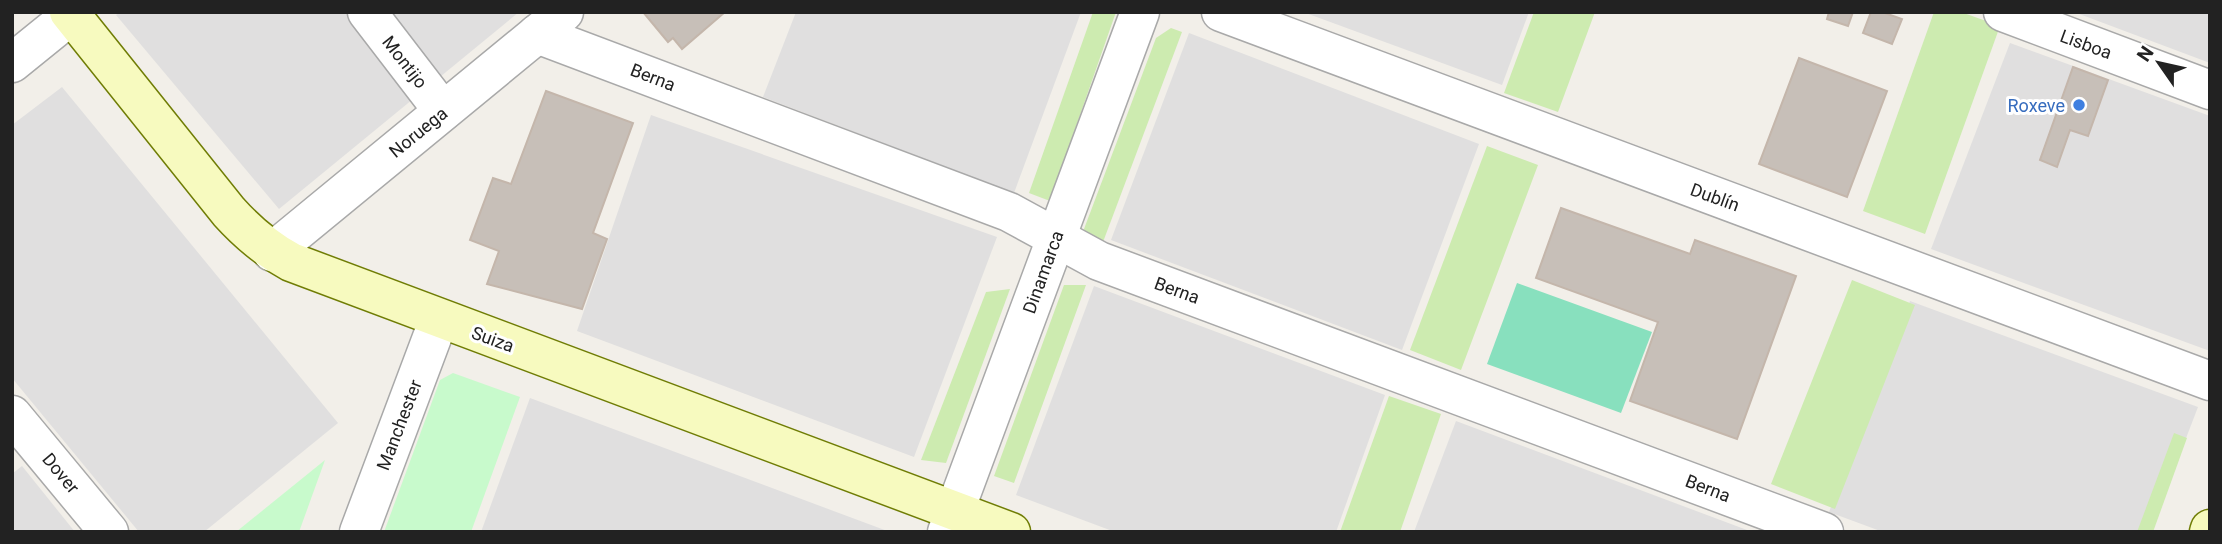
<svg xmlns="http://www.w3.org/2000/svg" width="2222" height="544" font-family="Roboto,sans-serif">
<style>
.residential{fill:#e0dfdf}
.grass{fill:#cdebb0}
.park{fill:#c8facc}
.pitch{fill:#88e0be}
.building{fill:#c7bfb8;stroke:#c4b6ab;stroke-width:2}
.lines{fill:none;stroke-linecap:round;stroke-linejoin:round}
.street-casing{stroke:#a9a9a9;stroke-width:41}
.secondary-casing{stroke:#707d05;stroke-width:41}
.street{stroke:#fff;stroke-width:38}
.secondary{stroke:#f7fabf;stroke-width:38}
.shop-dot{fill:#3f7fe0;stroke:#fff;stroke-width:2.5}
.labels{text-anchor:middle;dominant-baseline:central;stroke-width:6;stroke-linejoin:round;paint-order:stroke}
.street-label{font-size:18px;fill:#222;stroke:#fff}
.shop-label{font-size:18px;fill:#366cbe;stroke:#fff;text-anchor:end}
</style>
<rect width="100%" height="100%" fill="#f2efe9"/>
<g class="residential">
<polygon points="120,12 519,12 279,209 116,15"/>
<polygon points="796,12 1081,12 1014,193 763,97"/>
<polygon points="1303,12 1529,12 1502,85"/>
<polygon points="2074,12 2210,12 2210,63"/>
<polygon points="1189,33 1479,144 1402,350 1111,240"/>
<polygon points="2010,43 2210,116 2210,351 1931,249"/>
<polygon points="62,87 338,423 204,532 139,532 12,378 12,125"/>
<polygon points="651,115 997,237 914,457 577,331"/>
<polygon points="1094,286 1385,395 1336,532 1115,532 1016,495"/>
<polygon points="1910,301 2198,407 2150,532 1883,532 1829,512"/>
<polygon points="530,398 890,532 481,532"/>
<polygon points="1456,421 1747,530 1746,532 1414,532"/>
<polygon points="22,466 75,532 12,532 12,474"/>
</g>
<g class="grass">
<polygon points="1093,12 1116,12 1050,201 1029,193"/>
<polygon points="1534,12 1595,12 1558,112 1504,93"/>
<polygon points="1934,12 1961,12 2000,26 1925,234 1863,211"/>
<polygon points="1171,28 1182,32 1100,250 1087,245 1084,229 1156,38"/>
<polygon points="1487,146 1538,165 1461,370 1410,350"/>
<polygon points="1852,280 1915,305 1835,509 1771,484"/>
<polygon points="1064,285 1086,285 1014,483 994,476"/>
<polygon points="1010,289 946,463 921,460 986,292"/>
<polygon points="1389,396 1441,414 1400,532 1340,532"/>
<polygon points="2174,433 2187,438 2153,532 2137,532"/>
</g>
<g class="park">
<polygon points="453,373 520,397 471,532 384,532 440,380"/>
<polygon points="325,460 299,532 236,532"/>
</g>
<polygon class="pitch" points="1517,283 1652,332 1621,413 1487,364"/>
<g class="building">
<polygon points="643,12 725,12 682,49 673,38 668,42"/>
<polygon points="1829,12 1853,12 1848,26 1827,19"/>
<polygon points="1871,12 1882,12 1902,19 1892,44 1863,33"/>
<polygon points="1799,58 1887,91 1847,197 1759,164"/>
<polygon points="2073,67 2108,80 2088,136 2070,130 2057,167 2040,160"/>
<polygon points="546,91 633,123 593,233 607,239 582,309 487,284 499,251 470,240 493,178 511,184"/>
<polygon points="1561,208 1690,254 1695,240 1796,276 1737,439 1630,401 1658,322 1536,278"/>
</g>
<g class="lines">
<g class="street-casing">
<g id="street">
<polyline points="367,12 443,111"/>
<polyline points="1221,12 2210,381"/>
<polyline points="2003,12 2210,90"/>
<polyline points="537,34 1009,212 1099,261 1824,532"/>
<polyline points="12,63 75,12"/>
<polyline points="272,252 564,12"/>
<polyline points="12,415 109,532"/>
<polyline points="359,532 439,319"/>
<polyline points="947,532 1140,12"/>
</g>
</g>
<g class="secondary-casing">
<g id="secondary">
<path d="M69,12L229,212C248,233 267,249 291,262L1011,532"/>
<polyline points="2209,532 2210,529"/>
</g>
</g>
<use href="#street" class="street"/>
<use href="#secondary" class="secondary"/>
</g>
<circle class="shop-dot" cx="2079" cy="105" r="7"/>
<g class="labels">
<g class="street-label">
<text transform="translate(2086 44) rotate(20)">Lisboa</text>
<text transform="translate(405 62) rotate(52)">Montijo</text>
<text transform="translate(653 77) rotate(21)">Berna</text>
<text transform="translate(418 132) rotate(-39)">Noruega</text>
<text transform="translate(1715 197) rotate(20)">Dublín</text>
<text transform="translate(1043 272) rotate(-70)">Dinamarca</text>
<text transform="translate(1177 290) rotate(20)">Berna</text>
<text transform="translate(493 339) rotate(20)">Suiza</text>
<text transform="translate(399 425) rotate(-69)">Manchester</text>
<text transform="translate(61 473) rotate(50)">Dover</text>
<text transform="translate(1708 488) rotate(21)">Berna</text>
</g>
<g class="shop-label">
<text x="2065" y="105">Roxeve</text>
</g>
</g>
<rect width="2222" height="544" fill="none" stroke="#222222" stroke-width="28"/>
<g transform="translate(2159 63) rotate(304)" stroke="#ffffff" stroke-width="5" paint-order="stroke">
<path d="M0-5L12 26L0 18L-12 26Z" fill="#222222"/>
<text y="-10" font-size="19" font-weight="bold" text-anchor="middle" fill="#222222">N</text>
</g>
</svg>
